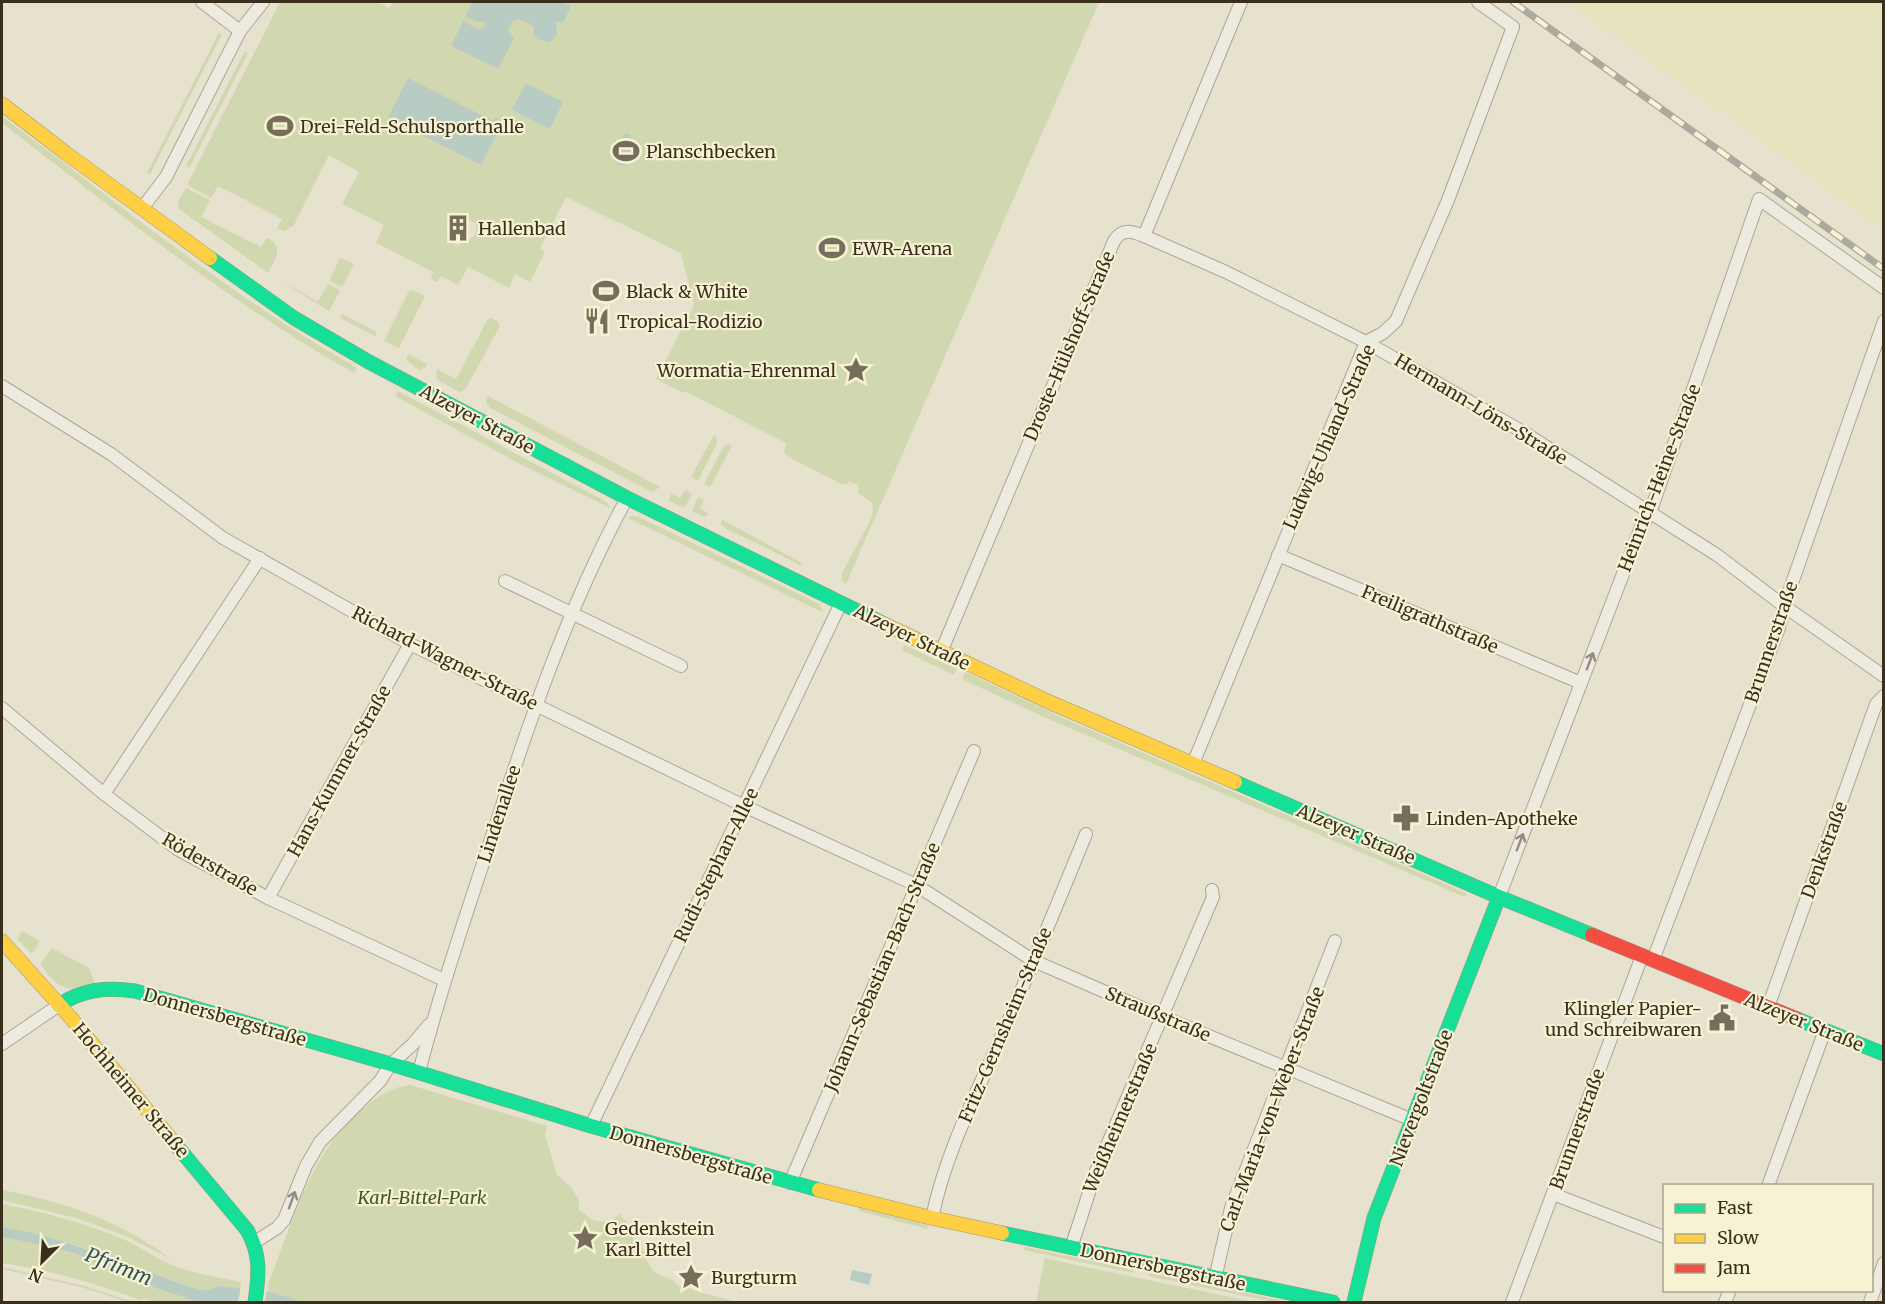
<svg xmlns="http://www.w3.org/2000/svg" width="1885" height="1304" font-family="Merriweather,serif">
<style>
.farmland{fill:#e6e4be}
.green{fill:#d1d7af;fill-rule:evenodd}
.water{fill:#b8ccc3}
.pier{fill:#e6e2ce}
.lines{fill:none;stroke-linecap:round;stroke-linejoin:round}
.street-casing{stroke:#aba696;stroke-width:14}
.fast-casing{stroke:#9b9686;stroke-width:15}
.slow-casing{stroke:#9b9686;stroke-width:15}
.jam-casing{stroke:#9b9686;stroke-width:15}
.street{stroke:#edeadf;stroke-width:12}
.fast{stroke:#16e098;stroke-width:14}
.slow{stroke:#ffcf43;stroke-width:14}
.jam{stroke:#f24e42;stroke-width:14}
.rail-casing{stroke:#aca99f;stroke-width:7}
.rail{stroke:#f7f2d3;stroke-width:4.5;stroke-dasharray:14;stroke-linecap:butt}
.oneway{stroke:#948c7e}
.labels{text-anchor:middle;dominant-baseline:central;stroke-width:4.5;stroke-linejoin:round;paint-order:stroke}
.poi-label{font-size:18px;fill:#3a2f1d;stroke:#f7f2d3;text-anchor:start}
.street-label{font-size:18px;fill:#3a2f1d;stroke:#f7f2d3}
.park-label{font-size:18px;font-style:italic;fill:#435723;stroke:#f7f2d3}
.water-label{font-size:20px;font-style:italic;fill:#2c575a;stroke:#f7f2d3}
</style>
<rect width="100%" height="100%" fill="#e6e2ce"/>
<polygon class="farmland" points="1566,2 1883,2 1883,231 1757,138"/>
<g class="green">
<path d="M280,2H377L389,8L393,2H1099L846,584L842,580V573L871,519L873,511L872,503L858,493V485L849,481L846,484H841L787,456L784,453L786,443L685,391L683,393L656,379L694,305L681,253L566,197L540,249L545,252L530,282L515,274L509,288L468,267L458,285L441,276L437,282L431,278L433,272L376,243L384,225L342,204L359,172L329,155L294,225L285,231L277,229L282,219L218,186L211,198L187,185ZM464,217L476,224C478,234 472,241 462,240L459,246L451,241Z"/>
<polygon points="220,31 221,36 150,174 147,173"/>
<polygon points="245,51 248,53 189,168 186,166"/>
<path d="M2,116C118,203 230,296 357,368L354,373C228,302 116,211 2,123Z"/>
<path d="M186,188L210,200L201,217L261,247L267,238C285,246 275,259 268,273L179,209L178,201Z"/>
<polygon points="340,258 354,264 342,287 329,281"/>
<polygon points="279,280 318,302 328,284 340,290 329,311"/>
<polygon points="410,289 425,296 399,348 384,341"/>
<polygon points="342,314 377,332 375,336 340,318"/>
<polygon points="491,318 497,321 500,326 465,390 459,392 438,380 436,378 437,369 456,379 488,319"/>
<polygon points="408,354 427,364 425,368 419,370 406,360"/>
<polygon points="398,391 601,499 608,504 610,508 520,464 395,396"/>
<polygon points="488,396 660,487 652,492 490,408 486,402"/>
<polygon points="714,435 717,439 717,443 698,481 691,477"/>
<polygon points="728,444 732,446 710,487 704,484 724,446"/>
<polygon points="685,490 692,494 685,507 681,507 669,500 671,493 680,498"/>
<polygon points="698,497 704,500 700,508 709,514 705,517 692,511"/>
<polygon points="631,516 639,517 819,604 824,613 628,518"/>
<polygon points="721,519 804,564 800,565 725,528 721,525"/>
<polygon points="904,645 956,669 954,675 902,650"/>
<polygon points="965,672 1061,717 1466,893 1465,897 1042,716 962,679"/>
<polygon points="22,931 40,941 32,954 17,939"/>
<path d="M52,948L89,968L95,984C65,993 59,989 40,964Z"/>
<path d="M410,1085L547,1126L545,1135L557,1175L571,1187L579,1200V1210L595,1221L611,1222L619,1214C631,1227 631,1225 634,1242L640,1245L645,1253L643,1255L654,1272L674,1281L678,1286L684,1285L695,1291L738,1302H266L269,1282C293,1221 311,1149 365,1107C379,1096 391,1087 410,1085Z"/>
<path d="M2,1190C65,1202 119,1220 171,1259L128,1237L76,1218L2,1200Z"/>
<path d="M2,1204C44,1212 85,1223 125,1240C141,1247 154,1258 170,1264C192,1274 218,1277 241,1282L240,1290H202L159,1276L79,1246L2,1227Z"/>
<polygon points="860,1208 928,1225 927,1229 859,1211"/>
<path d="M2,1237C34,1242 65,1249 96,1261C130,1275 163,1290 199,1302H155L144,1298L140,1300C95,1283 49,1270 2,1263Z"/>
<polygon points="1025,1247 1134,1270 1133,1273 1024,1250"/>
<polygon points="1045,1258 1062,1262 1254,1302 1036,1302"/>
<polygon points="2,1267 84,1286 134,1302 127,1302 81,1287 2,1269"/>
<polygon points="1149,1273 1290,1302 1274,1302 1148,1276"/>
</g>
<g class="water">
<path d="M473,2L480,3L481,2H561L571,6L563,23L555,21C558,30 559,37 549,42L537,39L534,35V26L519,19L512,21L508,31L514,38L498,69L451,46L463,21L480,30L485,27L484,21L477,22L465,16Z"/>
<polygon points="408,78 493,121 495,118 503,122 481,165 388,118"/>
<polygon points="526,83 563,102 550,129 512,110"/>
<polygon points="629,134 632,139 629,146 636,146 641,153 637,161 627,160 625,165 619,165 616,161 618,157 611,149 614,141 621,140 623,135"/>
<path d="M2,1227C73,1238 134,1270 202,1290H208L218,1286L270,1292L304,1302H199L156,1288L77,1254L43,1245L2,1237Z"/>
<polygon points="852,1270 872,1274 869,1285 850,1280"/>
</g>
<polygon class="pier" points="241,1286 267,1288 265,1302 238,1302"/>
<g class="lines">
<g class="street-casing">
<g id="street">
<polyline points="202,2 240,31"/>
<polyline points="143,207 166,177 240,31 263,2"/>
<polyline points="1144,236 1226,272 1366,342 1523,432 1717,555 1784,606 1884,676"/>
<polyline points="2,386 111,454 223,538 410,644 744,806 916,885 1034,961 1163,1017 1412,1120"/>
<polyline points="1278,555 1581,683"/>
<polyline points="505,581 681,666"/>
<path d="M941,652L1114,241C1122,228 1132,231 1144,236L1241,2"/>
<polyline points="2,708 104,794 177,849 268,898 444,980"/>
<polyline points="1193,764 1366,342 1383,333 1396,321 1448,200 1513,27 1478,2"/>
<polyline points="104,794 260,558"/>
<polyline points="1499,897 1641,527 1650,513 1759,199 1884,288"/>
<polyline points="268,898 410,644"/>
<polyline points="1653,960 1779,628 1784,606 1884,321"/>
<polyline points="1768,1007 1876,704 1884,696"/>
<polyline points="2,1044 59,1005"/>
<path d="M419,1072C441,988 469,906 496,824C532,713 571,601 627,498"/>
<polyline points="591,1126 841,603"/>
<polyline points="790,1183 974,751"/>
<polyline points="1768,1186 1825,1030"/>
<polyline points="1553,1194 1664,1237"/>
<path d="M932,1218C945,1155 974,1098 1000,1040C1029,972 1058,903 1086,834"/>
<polyline points="255,1242 277,1228 284,1220 306,1166 320,1142 380,1081 391,1064 412,1045 429,1025"/>
<polyline points="1071,1248 1096,1171 1213,897 1212,890"/>
<polyline points="1215,1279 1231,1208 1335,941"/>
<polyline points="1512,1302 1642,956"/>
<polyline points="1725,1302 1730,1290"/>
<polyline points="1870,1302 1884,1263"/>
</g>
</g>
<g class="fast-casing">
<g id="fast">
<polyline points="210,258 294,318 369,362 627,498 882,623"/>
<polyline points="1235,782 1499,897 1592,935"/>
<path d="M59,1005C83,989 107,987 135,991L401,1067L591,1126L819,1190"/>
<polyline points="1797,1019 1884,1054"/>
<path d="M176,1145L247,1230C261,1254 259,1275 255,1302"/>
<polyline points="1002,1233 1333,1302"/>
<polyline points="1354,1302 1374,1218 1499,897"/>
</g>
</g>
<g class="slow-casing">
<g id="slow">
<polyline points="2,104 67,154 210,258"/>
<polyline points="882,623 1047,701 1235,782"/>
<polyline points="2,941 71,1018 176,1145"/>
<polyline points="819,1190 932,1218 1002,1233"/>
</g>
</g>
<g class="jam-casing">
<polyline id="jam" points="1592,935 1797,1019"/>
</g>
<use href="#street" class="street"/>
<use href="#fast" class="fast"/>
<use href="#slow" class="slow"/>
<use href="#jam" class="jam"/>
<g class="rail-casing">
<polyline id="rail" points="1513,2 1884,269"/>
</g>
<use href="#rail" class="rail"/>
</g>
<defs><path id="oneway-shaft" d="M-6 0H5M1.5-3L5.5 0L1.5 3" fill="none" stroke-width="1.6" stroke-linecap="round" stroke-linejoin="round" transform="scale(1.5)"/></defs>
<g class="oneway">
<use href="#oneway-shaft" transform="translate(1590 661) rotate(-69)"/>
<use href="#oneway-shaft" transform="translate(1520 842) rotate(-69)"/>
<use href="#oneway-shaft" transform="translate(292 1200) rotate(-70)"/>
</g>
<defs>
<g id="stadium-bare" transform="scale(2.07)"><path d="M0-5a6.5 5 0 1 0 0 10a6.5 5 0 1 0 0-10ZM-3.5-1.8h7v3.6h-7Z" fill="#766e5b" stroke="#f7f2d3" stroke-width="2.5" paint-order="stroke"/></g>
<g id="building-bare" transform="scale(2.07)"><path d="M-4-6H4V6H1V3H-1V6H-4ZM-2.5-4.3h1.7v1.8h-1.7ZM.8-4.3h1.7v1.8H.8ZM-2.5-1h1.7V.8h-1.7ZM.8-1h1.7V.8H.8Z" fill="#766e5b" stroke="#f7f2d3" stroke-width="2.5" paint-order="stroke"/></g>
<g id="restaurant-bare" transform="scale(2.07)"><path d="M-5-6h1v4h1v-4h1v4h1v-4h1v5L-1.5 .5V6h-2V.5L-5-1ZM5-6V6H3V1.5H1.5Q1.5-4 5-6Z" fill="#766e5b" stroke="#f7f2d3" stroke-width="2.5" paint-order="stroke"/></g>
<g id="sight-bare" transform="scale(2.07)"><path d="M0-6L1.8-2.2L6-1.7L2.9 1.2L3.7 5.4L0 3.3L-3.7 5.4L-2.9 1.2L-6-1.7L-1.8-2.2Z" fill="#766e5b" stroke="#f7f2d3" stroke-width="2.5" paint-order="stroke"/></g>
<g id="pharmacy-bare" transform="scale(2.07)"><path d="M-2-6h4v4h4v4h-4v4h-4v-4h-4v-4h4Z" fill="#766e5b" stroke="#f7f2d3" stroke-width="2.5" paint-order="stroke"/></g>
<g id="civic-bare" transform="scale(2.07)"><path d="M-.6-6.5H3V-4.5H.6V-3L4-1V1h2V6H-6V1h2V-1L-.6-3ZM-1.2 2.5V6h2.4V2.5Z" fill="#766e5b" stroke="#f7f2d3" stroke-width="2.5" paint-order="stroke"/></g>
</defs>
<g fill-rule="evenodd">
<use href="#stadium-bare" x="280" y="126"/>
<use href="#stadium-bare" x="626" y="151"/>
<use href="#building-bare" x="458" y="228"/>
<use href="#stadium-bare" x="832" y="248"/>
<use href="#stadium-bare" x="606" y="291"/>
<use href="#restaurant-bare" x="597" y="321"/>
<use href="#sight-bare" x="856" y="370"/>
<use href="#pharmacy-bare" x="1406" y="818"/>
<use href="#civic-bare" x="1722" y="1018"/>
<use href="#sight-bare" x="585" y="1238"/>
<use href="#sight-bare" x="691" y="1277"/>
</g>
<g class="labels">
<g class="poi-label">
<text x="300" y="126">Drei-Feld-Schulsporthalle</text>
<text x="646" y="151">Planschbecken</text>
<text x="478" y="228">Hallenbad</text>
<text x="852" y="248">EWR-Arena</text>
<text x="626" y="291">Black &amp; White</text>
<text x="617" y="321">Tropical-Rodizio</text>
<text x="836" y="370" text-anchor="end">Wormatia-Ehrenmal</text>
<text x="1426" y="818">Linden-Apotheke</text>
<text x="1702" y="1008" text-anchor="end">Klingler Papier-<tspan x="1702" dy="21">und Schreibwaren</tspan></text>
<text x="605" y="1228">Gedenkstein<tspan x="605" dy="21">Karl Bittel</tspan></text>
<text x="711" y="1277">Burgturm</text>
</g>
<g class="street-label">
<text transform="translate(1069 346) rotate(-67)">Droste-Hülshoff-Straße</text>
<text transform="translate(1481 409) rotate(31)">Hermann-Löns-Straße</text>
<text transform="translate(477 419) rotate(28)">Alzeyer Straße</text>
<text transform="translate(1329 437) rotate(-66)">Ludwig-Uhland-Straße</text>
<text transform="translate(1659 478) rotate(-69)">Heinrich-Heine-Straße</text>
<text transform="translate(1430 619) rotate(23)">Freiligrathstraße</text>
<text transform="translate(912 637) rotate(26)">Alzeyer Straße</text>
<text transform="translate(1771 642) rotate(-71)">Brunnerstraße</text>
<text transform="translate(445 658) rotate(27)">Richard-Wagner-Straße</text>
<text transform="translate(339 771) rotate(-61)">Hans-Kummer-Straße</text>
<text transform="translate(499 814) rotate(-72)">Lindenallee</text>
<text transform="translate(1356 834) rotate(23)">Alzeyer Straße</text>
<text transform="translate(1824 850) rotate(-70)">Denkstraße</text>
<text transform="translate(210 864) rotate(30)">Röderstraße</text>
<text transform="translate(716 865) rotate(-64)">Rudi-Stephan-Allee</text>
<text transform="translate(882 967) rotate(-67)">Johann-Sebastian-Bach-Straße</text>
<text transform="translate(1158 1014) rotate(23)">Straußstraße</text>
<text transform="translate(225 1017) rotate(16)">Donnersbergstraße</text>
<text transform="translate(1804 1022) rotate(22)">Alzeyer Straße</text>
<text transform="translate(1005 1025) rotate(-67)">Fritz-Gernsheim-Straße</text>
<text transform="translate(131 1090) rotate(50)">Hochheimer Straße</text>
<text transform="translate(1421 1098) rotate(-69)">Nievergoltstraße</text>
<text transform="translate(1272 1109) rotate(-69)">Carl-Maria-von-Weber-Straße</text>
<text transform="translate(1120 1118) rotate(-67)">Weißheimerstraße</text>
<text transform="translate(1577 1129) rotate(-70)">Brunnerstraße</text>
<text transform="translate(691 1155) rotate(16)">Donnersbergstraße</text>
<text transform="translate(1163 1267) rotate(12)">Donnersbergstraße</text>
</g>
<g class="park-label">
<text x="422" y="1197">Karl-Bittel-Park</text>
</g>
<g class="water-label">
<text transform="translate(119 1266) rotate(22)">Pfrimm</text>
</g>
</g>
<rect width="1885" height="1304" fill="none" stroke="#3a2f1d" stroke-width="6"/>
<rect x="1663" y="1184" width="210" height="108" fill="#f7f2d3" stroke="#aba48a" stroke-width="1.5"/>
<rect x="1675" y="1204" width="30" height="9" fill="#16e098" stroke="#aba48a" stroke-width="1.5"/>
<text x="1717" y="1214" font-size="18" fill="#3a2f1d">Fast</text>
<rect x="1675" y="1234" width="30" height="9" fill="#ffcf43" stroke="#aba48a" stroke-width="1.5"/>
<text x="1717" y="1244" font-size="18" fill="#3a2f1d">Slow</text>
<rect x="1675" y="1264" width="30" height="9" fill="#f24e42" stroke="#aba48a" stroke-width="1.5"/>
<text x="1717" y="1274" font-size="18" fill="#3a2f1d">Jam</text>
<g transform="translate(42 1262) rotate(204)" stroke="#f7f2d3" stroke-width="4.5" paint-order="stroke">
<path d="M0-4.5L10 22L0 15L-10 22Z" fill="#3a2f1d"/>
<text y="-9" font-size="16" font-weight="bold" text-anchor="middle" fill="#3a2f1d">N</text>
</g>
</svg>
